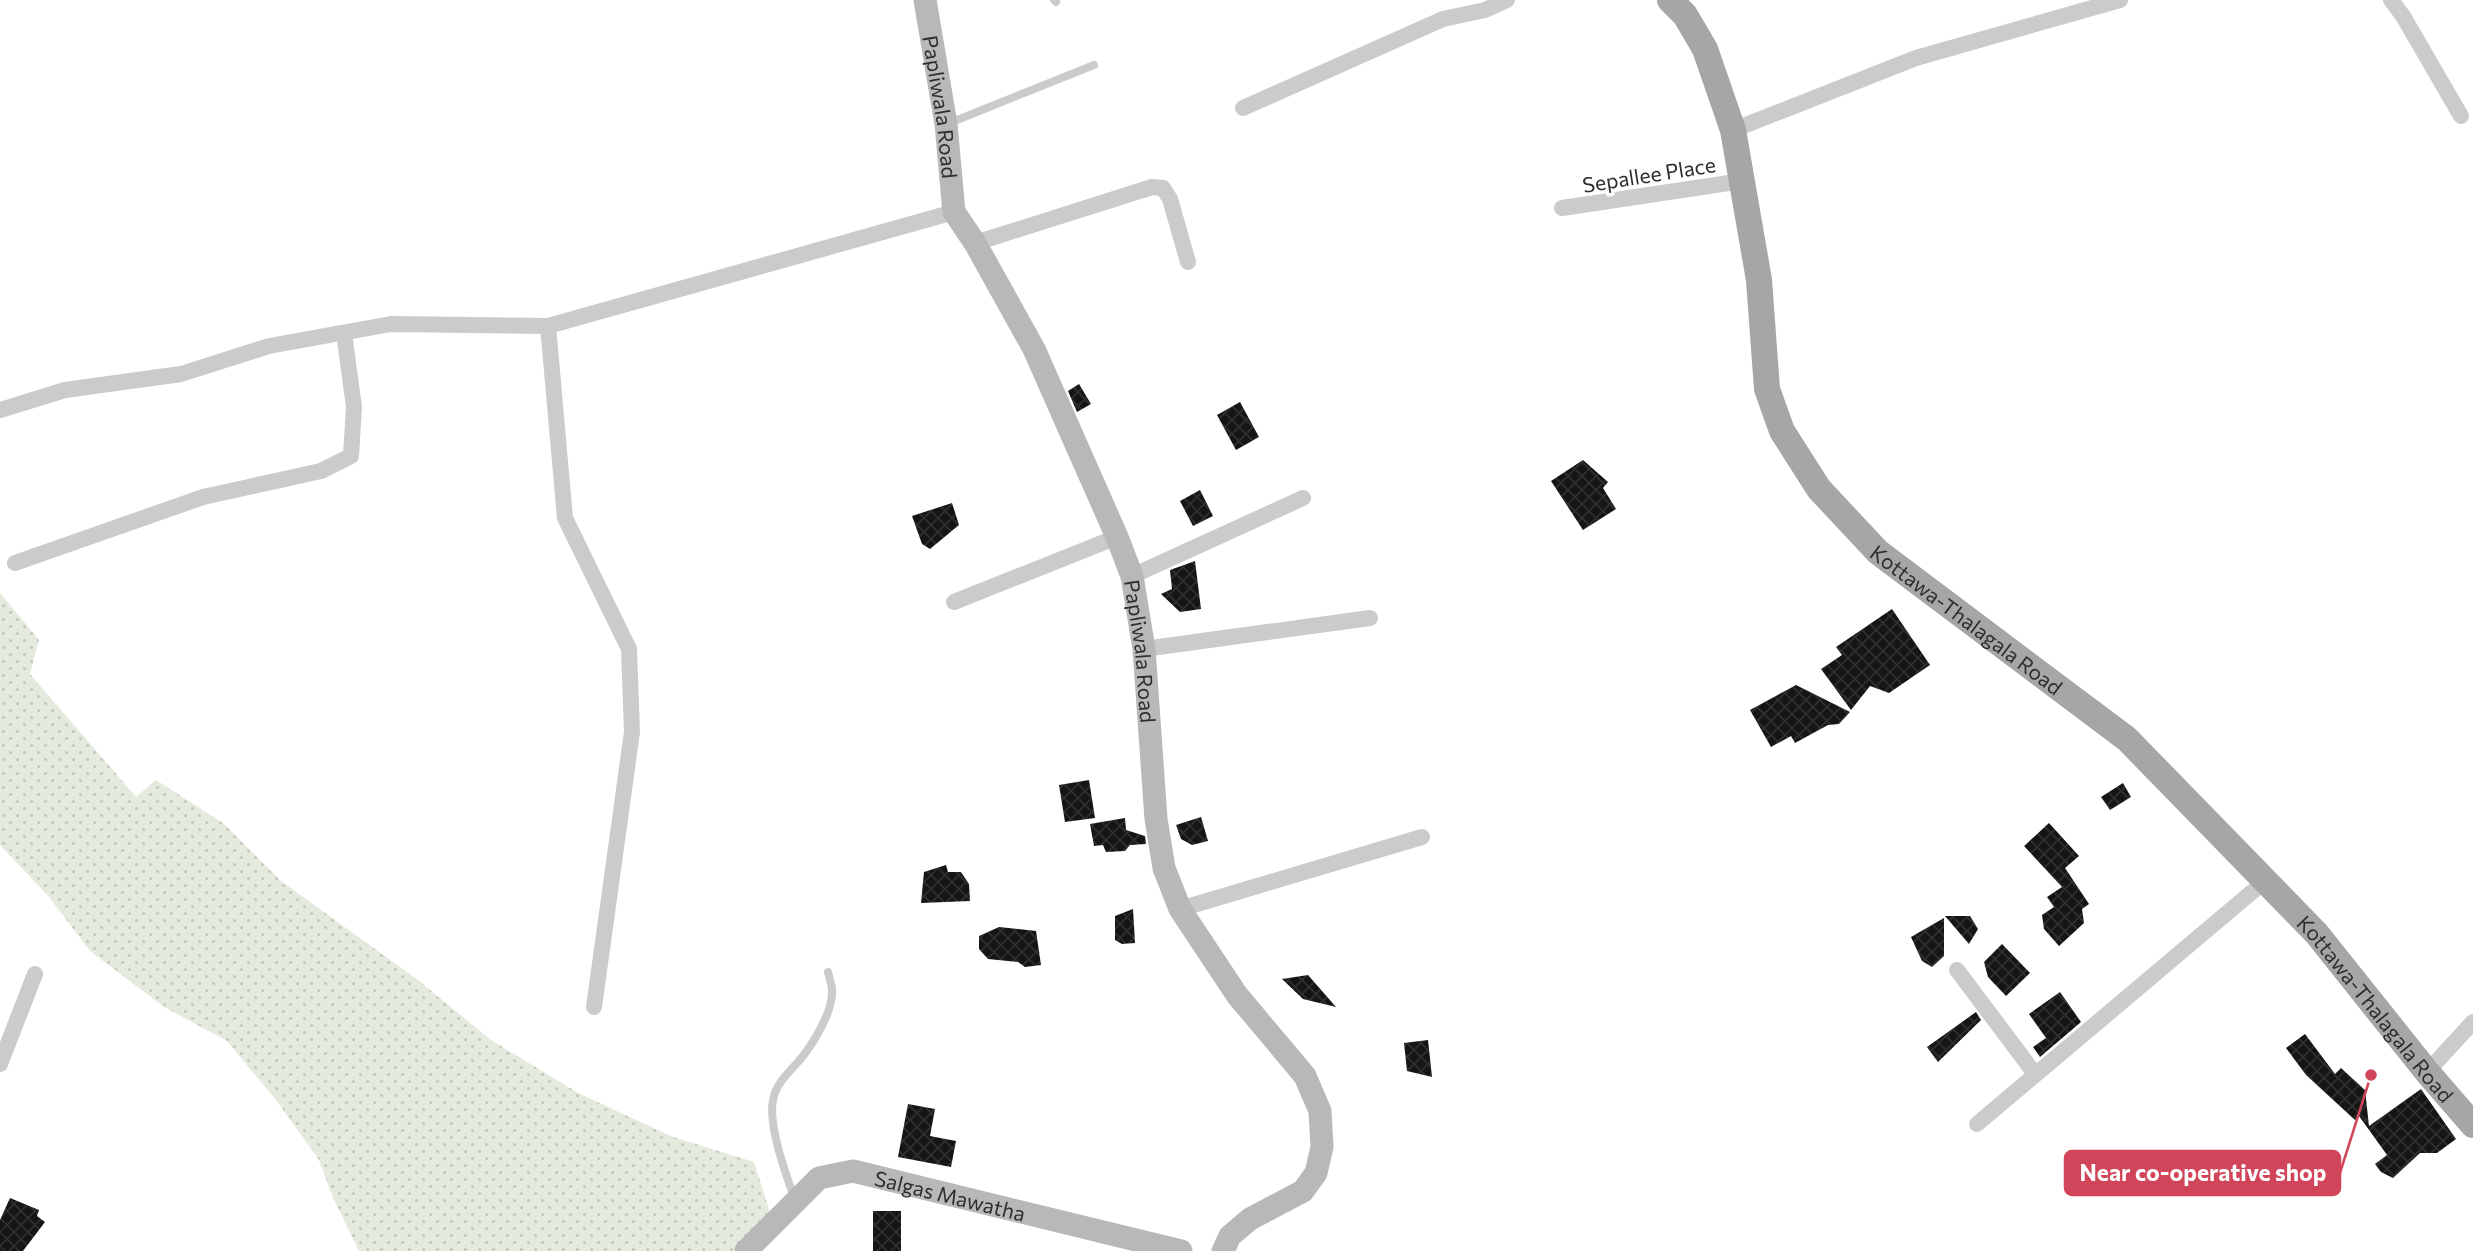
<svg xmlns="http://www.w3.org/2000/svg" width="2473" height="1251" font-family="Commissioner,sans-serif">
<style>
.grass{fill:url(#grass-dots)}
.building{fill:url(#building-cross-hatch)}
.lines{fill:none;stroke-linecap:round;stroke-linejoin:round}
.lane{stroke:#cbcbcb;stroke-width:8}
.street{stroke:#cbcbcb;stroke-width:16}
.secondary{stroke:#b8b8b8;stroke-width:23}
.primary{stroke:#a6a6a6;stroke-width:26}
.labels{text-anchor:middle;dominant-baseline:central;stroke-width:7;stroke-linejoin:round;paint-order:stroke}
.street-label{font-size:21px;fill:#2e2e2e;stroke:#fff}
.leader{fill:none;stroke:#d1455b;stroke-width:2.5}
.callout-dot{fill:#d1455b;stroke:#fff;stroke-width:2.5}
.callout{fill:#d1455b;stroke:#d1455b;stroke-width:2.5}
.callout-label{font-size:23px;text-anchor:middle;font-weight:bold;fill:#fff}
</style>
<defs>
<pattern id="grass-dots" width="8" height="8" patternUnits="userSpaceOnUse" patternTransform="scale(1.75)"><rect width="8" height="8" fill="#e5eade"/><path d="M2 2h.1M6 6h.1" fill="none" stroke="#c5c9bf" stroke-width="1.8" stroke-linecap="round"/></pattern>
<pattern id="building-cross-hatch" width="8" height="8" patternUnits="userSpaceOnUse" patternTransform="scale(1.75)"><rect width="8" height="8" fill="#151515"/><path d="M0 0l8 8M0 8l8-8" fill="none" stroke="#2f2f2f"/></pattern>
</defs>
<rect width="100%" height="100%" fill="#fff"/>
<polygon class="grass" points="0,593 39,640 30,674 136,797 156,780 223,823 281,881 418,980 491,1040 578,1093 673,1137 754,1162 774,1225 746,1251 359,1251 333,1198 319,1160 276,1100 227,1041 164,1007 90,951 49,897 0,845"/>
<g class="building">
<polygon points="1079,384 1091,404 1077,412 1068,391"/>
<polygon points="1240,402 1259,437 1236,450 1217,415"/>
<polygon points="1583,460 1608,482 1603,488 1616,509 1583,530 1551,481"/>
<polygon points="1200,490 1213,516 1193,526 1180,501"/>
<polygon points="952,503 959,525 930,549 922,544 912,516"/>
<polygon points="1195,561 1201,609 1180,612 1161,594 1172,589 1170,570"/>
<polygon points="1892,609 1930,665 1889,693 1870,686 1851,710 1821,669 1842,655 1836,647"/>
<polygon points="1796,685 1850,712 1839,724 1828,725 1795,743 1791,736 1771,747 1750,710"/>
<polygon points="1089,780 1095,818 1065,822 1059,785"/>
<polygon points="2123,783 2131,797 2110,810 2101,797"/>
<polygon points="1201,817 1208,841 1192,845 1181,839 1176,825"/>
<polygon points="1125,818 1126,830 1145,836 1146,844 1130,845 1125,851 1106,852 1103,845 1094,846 1090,824"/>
<polygon points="2049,823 2079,856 2065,868 2089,904 2082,909 2084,923 2059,946 2044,929 2042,915 2054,907 2047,897 2062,887 2024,846"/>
<polygon points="946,865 948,872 961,872 969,884 970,901 921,903 924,872"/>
<polygon points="1133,909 1135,943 1122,944 1115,940 1115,916"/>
<polygon points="1945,916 1970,916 1978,929 1969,944"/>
<polygon points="1944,918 1944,956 1932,967 1922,961 1911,937"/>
<polygon points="999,927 1036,931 1041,965 1025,967 1018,962 988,959 979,949 979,936"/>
<polygon points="2002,944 2030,973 2006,996 1988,977 1984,962"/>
<polygon points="1308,975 1336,1007 1303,999 1282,979"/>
<polygon points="2060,992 2081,1022 2040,1057 2033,1047 2046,1038 2029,1014"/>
<polygon points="1976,1012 1981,1020 1938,1062 1927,1047"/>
<polygon points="2305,1034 2335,1074 2341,1068 2365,1090 2369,1126 2421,1089 2456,1139 2437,1153 2420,1153 2393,1178 2381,1172 2375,1164 2387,1155 2359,1116 2355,1120 2306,1075 2286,1048"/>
<polygon points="1428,1040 1432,1077 1407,1071 1404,1043"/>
<polygon points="908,1104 935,1109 930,1136 956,1141 951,1167 898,1157"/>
<polygon points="10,1198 39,1210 37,1216 45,1222 23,1251 0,1251 0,1220"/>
<rect x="873" y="1211" width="28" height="40"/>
</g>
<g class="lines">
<g class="lane">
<polyline points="1054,0 1056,2"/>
<polyline points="947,124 1094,65"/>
<path d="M795,1200C786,1175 768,1126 773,1100C776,1082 792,1070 803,1056C814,1042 832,1012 832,993C833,987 829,978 828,972"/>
</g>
<g class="street">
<polyline points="2391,0 2403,16 2461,116"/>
<polyline points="1243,108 1443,19 1485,10 1507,0"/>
<polyline points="1733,130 1916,58 2120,0"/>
<polyline points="1562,208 1742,181"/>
<polyline points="975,243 1152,187 1163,188 1170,199 1188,262"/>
<polyline points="548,326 565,518 629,649 632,732 594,1007"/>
<polyline points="0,410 65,390 181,374 269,346 391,324 548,326 954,212"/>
<polyline points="15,563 203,497 321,471 351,456 354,407 344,333"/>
<polyline points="1132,576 1303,498"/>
<polyline points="954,602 1117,537"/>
<polyline points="1144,649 1370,618"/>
<polyline points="1180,909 1422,837"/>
<polyline points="1957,970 2035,1074"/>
<polyline points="0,1064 35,974"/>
<polyline points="2427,1072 2473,1022"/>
<polyline points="1977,1124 2265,881"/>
</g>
<g class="secondary">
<path id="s1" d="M925,0L946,124L954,212L975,243L1034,349L1117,537L1132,576L1144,649L1156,819L1164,868L1180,909L1237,995L1305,1076L1320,1111L1322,1147L1316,1173L1303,1191L1250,1219L1230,1236L1223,1251"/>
<path id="s2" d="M746,1251L819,1178L853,1171L1181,1251"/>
</g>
<path class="primary" id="s3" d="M1670,0L1685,15L1705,49L1733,130L1759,280L1767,389L1782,431L1819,489L1878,552L2127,739L2317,934L2427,1072L2473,1125"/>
</g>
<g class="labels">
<g class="street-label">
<text stroke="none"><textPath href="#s1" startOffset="108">Papliwala Road</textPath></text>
<text transform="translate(1649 174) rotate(-9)">Sepallee Place</text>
<text stroke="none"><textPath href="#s3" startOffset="719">Kottawa-Thalagala Road</textPath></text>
<text stroke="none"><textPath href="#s1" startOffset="696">Papliwala Road</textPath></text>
<text stroke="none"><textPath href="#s3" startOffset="1286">Kottawa-Thalagala Road</textPath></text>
<text stroke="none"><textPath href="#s2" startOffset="238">Salgas Mawatha</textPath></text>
</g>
</g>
<path class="leader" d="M2371 1075L2340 1173"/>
<circle class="callout-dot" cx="2371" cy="1075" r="7"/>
<rect class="callout" x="2065" y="1151" width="275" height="44" rx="7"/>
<g class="callout-label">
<text x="2203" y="1181">Near co-operative shop</text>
</g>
</svg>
